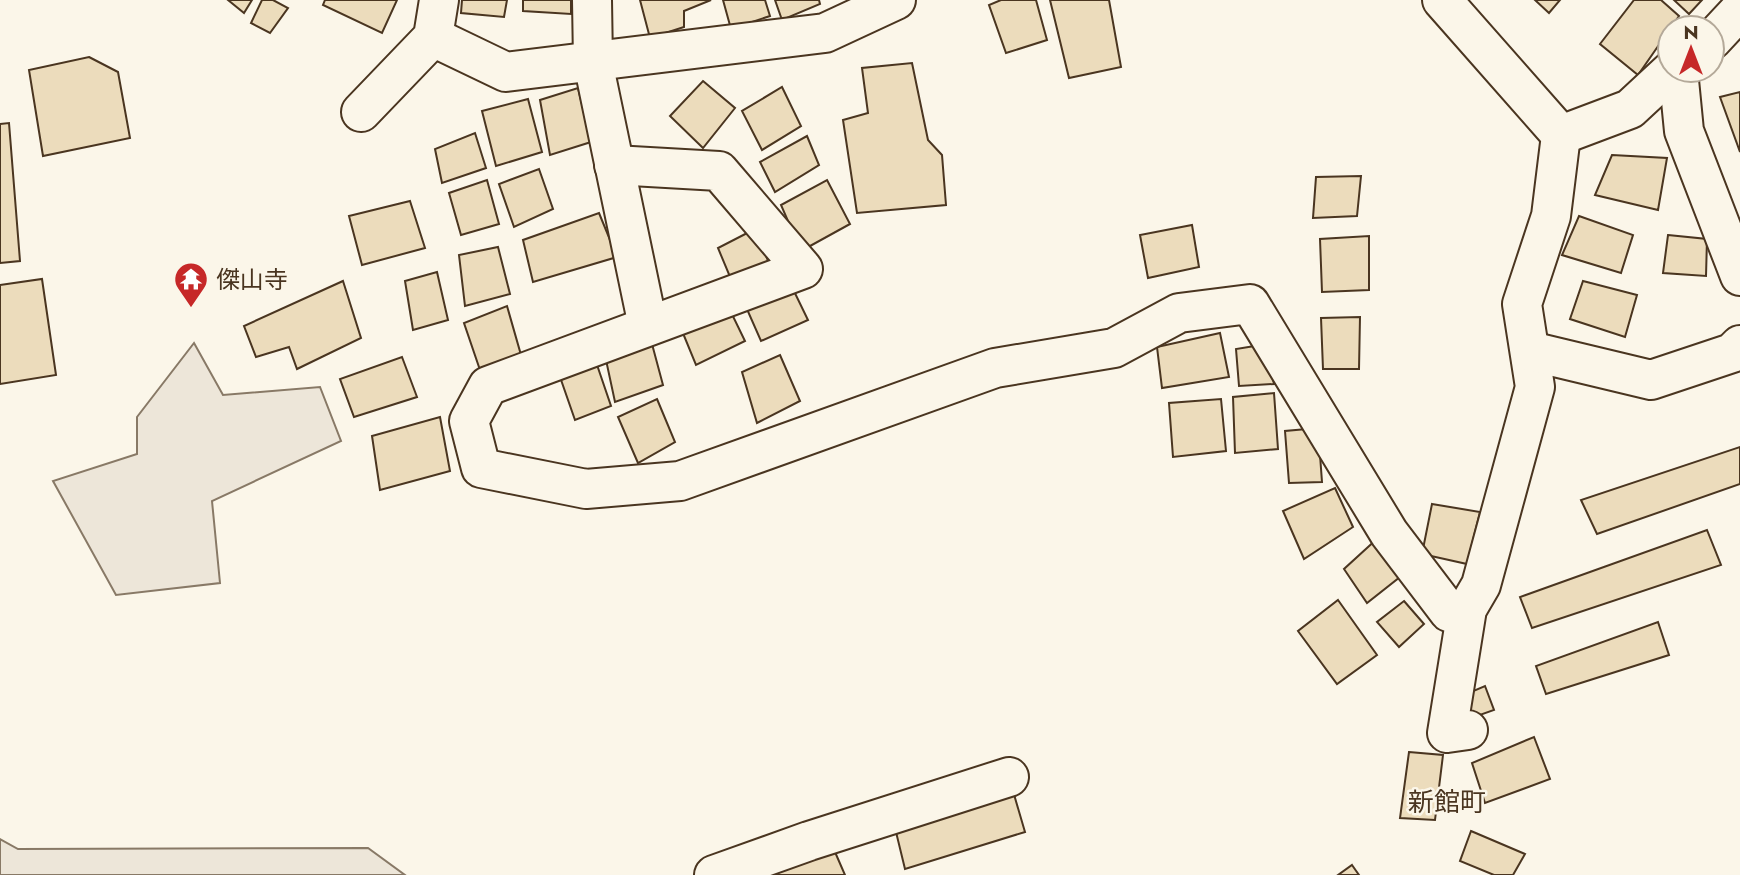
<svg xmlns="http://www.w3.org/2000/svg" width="1740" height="875" font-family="Jost,'Noto Sans JP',sans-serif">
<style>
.green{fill:#ede6d9;stroke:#887966;stroke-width:2}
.building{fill:#ecdcbc;stroke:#4a3520;stroke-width:2}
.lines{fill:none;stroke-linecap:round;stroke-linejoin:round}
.minor-casing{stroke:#4a3520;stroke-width:42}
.minor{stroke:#fbf6e9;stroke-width:38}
.labels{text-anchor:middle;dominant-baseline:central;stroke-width:5;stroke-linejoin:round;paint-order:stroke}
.poi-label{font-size:24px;fill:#4a3520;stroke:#fbf6e9;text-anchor:start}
.neighbourhood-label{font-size:26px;fill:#4a3520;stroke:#fbf6e9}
</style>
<rect width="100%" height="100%" fill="#fbf6e9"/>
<g class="green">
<polygon points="194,343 223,395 320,387 341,441 212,501 220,583 116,595 53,481 137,454 137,417"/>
<polygon points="0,839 18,849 368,848 405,875 0,875"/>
</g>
<g class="building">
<polygon points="228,0 252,0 244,13"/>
<polygon points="262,0 273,0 288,8 270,33 251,23"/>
<polygon points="325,0 397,0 382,33 323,5"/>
<polygon points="462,0 507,0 504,17 461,13"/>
<polygon points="523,0 571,0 571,14 523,11"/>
<polygon points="640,0 711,0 684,11 684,27 650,38"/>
<polygon points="723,0 765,0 770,16 731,29"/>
<polygon points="775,0 819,0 820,4 782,20"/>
<polygon points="1001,0 1036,0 1047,40 1006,53 989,5"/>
<polygon points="1050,0 1109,0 1121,67 1069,78"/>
<polygon points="1535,0 1560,0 1549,13"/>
<polygon points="1634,0 1661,0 1679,16 1638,75 1600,44"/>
<polygon points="1674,0 1702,0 1689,14"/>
<polygon points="89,57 118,72 130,138 43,156 29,70"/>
<polygon points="912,63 928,140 942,155 946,205 857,213 843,120 868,113 862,68"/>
<polygon points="703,81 735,108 703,148 670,116"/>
<polygon points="782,87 801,126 762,150 742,111"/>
<polygon points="578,88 591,142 550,155 540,100"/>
<polygon points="1740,92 1740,152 1720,97"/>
<polygon points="528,99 542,152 496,166 482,111"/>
<polygon points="9,123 20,261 0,263 0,124"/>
<polygon points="475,133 486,168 442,183 435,149"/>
<polygon points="807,136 819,165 775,192 760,162"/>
<polygon points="1612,155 1667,158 1658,210 1595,195"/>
<polygon points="539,169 553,209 514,227 499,184"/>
<polygon points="1361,176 1357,216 1313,218 1316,177"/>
<polygon points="487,180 499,224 461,235 449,193"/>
<polygon points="827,180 850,224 801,251 781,205"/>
<polygon points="410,201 425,248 362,265 349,216"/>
<polygon points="599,213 617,257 533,282 523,240"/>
<polygon points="1579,216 1633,235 1621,273 1562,255"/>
<polygon points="1192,225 1199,267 1148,278 1140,235"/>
<polygon points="755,229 771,268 733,284 718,248"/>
<polygon points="1668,235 1707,239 1706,276 1663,273"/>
<polygon points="1369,236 1369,290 1322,292 1320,239"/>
<polygon points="498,247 510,294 465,306 459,255"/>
<polygon points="437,272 448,320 413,330 405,281"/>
<polygon points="42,279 56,375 0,384 0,285"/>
<polygon points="343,281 361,338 297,369 289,347 256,357 244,326"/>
<polygon points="1583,281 1637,295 1625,337 1570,319"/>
<polygon points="791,285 808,320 761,341 746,307"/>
<polygon points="507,306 521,355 480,370 464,323"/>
<polygon points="728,306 745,341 696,365 680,326"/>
<polygon points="1360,317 1359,369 1323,369 1321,318"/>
<polygon points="1220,333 1229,377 1162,388 1157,347"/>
<polygon points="652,344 663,385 615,402 606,360"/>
<polygon points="1267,344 1274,384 1239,386 1236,349"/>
<polygon points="780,355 800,401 757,423 742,372"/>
<polygon points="402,357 417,397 354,417 340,379"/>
<polygon points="595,359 611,406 575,420 559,374"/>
<polygon points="1274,393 1278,449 1235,453 1233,397"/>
<polygon points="657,399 675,442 638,463 618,417"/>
<polygon points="1221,399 1226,451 1173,457 1169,403"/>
<polygon points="440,417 450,471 380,490 372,436"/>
<polygon points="1318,428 1322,482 1289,483 1285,431"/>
<polygon points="1740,447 1740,484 1597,534 1581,500"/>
<polygon points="1335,488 1353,527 1304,559 1283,511"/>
<polygon points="1432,504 1480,512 1467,564 1422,554"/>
<polygon points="1707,530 1721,565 1532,628 1520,597"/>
<polygon points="1379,537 1405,573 1367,603 1344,569"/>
<polygon points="1338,600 1377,655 1337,684 1298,631"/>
<polygon points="1404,601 1424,624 1399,647 1377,622"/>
<polygon points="1658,622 1669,655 1546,694 1536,666"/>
<polygon points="1485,686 1494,710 1463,721 1459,697"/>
<polygon points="1534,737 1550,779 1485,803 1472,763"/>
<polygon points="1409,752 1443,755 1435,820 1400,818"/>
<polygon points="1013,791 1025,832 905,869 896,832"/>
<polygon points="1471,831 1525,854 1513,875 1494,875 1460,861"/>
<polygon points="835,852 845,875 765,875"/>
<polygon points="1352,865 1359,875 1338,875"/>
</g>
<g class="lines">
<g class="minor-casing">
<g id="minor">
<polyline points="592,0 593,62 648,326"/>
<polyline points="1442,0 1561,135 1551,216 1522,304 1535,387 1481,585 1467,609 1447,733 1468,730"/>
<polyline points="433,37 506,72 825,33 896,0"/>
<polyline points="1712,40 1740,10"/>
<polyline points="1678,70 1684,131 1740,276"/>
<polyline points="361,112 433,37 439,0"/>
<polyline points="1561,135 1630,109 1672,70"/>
<polyline points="614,165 719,171 803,269 488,386 469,421 481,468 586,489 680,481 995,368 1114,348 1179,313 1250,304 1389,533 1449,612 1467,609"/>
<polyline points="1530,351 1651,380 1732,353 1740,345"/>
<polyline points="714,875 809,841 1009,777"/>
</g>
</g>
<use href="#minor" class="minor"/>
</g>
<defs>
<g id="temple-pin" transform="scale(1.75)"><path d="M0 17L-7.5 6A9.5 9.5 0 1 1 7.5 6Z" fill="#c62828" stroke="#fbf6e9"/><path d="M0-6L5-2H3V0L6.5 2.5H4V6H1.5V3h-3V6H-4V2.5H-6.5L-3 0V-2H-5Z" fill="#fff"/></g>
</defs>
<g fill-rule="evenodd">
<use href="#temple-pin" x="191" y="279"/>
</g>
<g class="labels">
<g class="poi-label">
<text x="216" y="279">傑山寺</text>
</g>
<g class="neighbourhood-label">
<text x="1447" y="802">新館町</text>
</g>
</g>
<g transform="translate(1691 49)"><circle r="33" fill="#fbf6e9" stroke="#b4a999" stroke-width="2"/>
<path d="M0-5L12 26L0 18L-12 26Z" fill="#c62828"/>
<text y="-10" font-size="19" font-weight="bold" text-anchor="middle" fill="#4a3520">N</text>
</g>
</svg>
